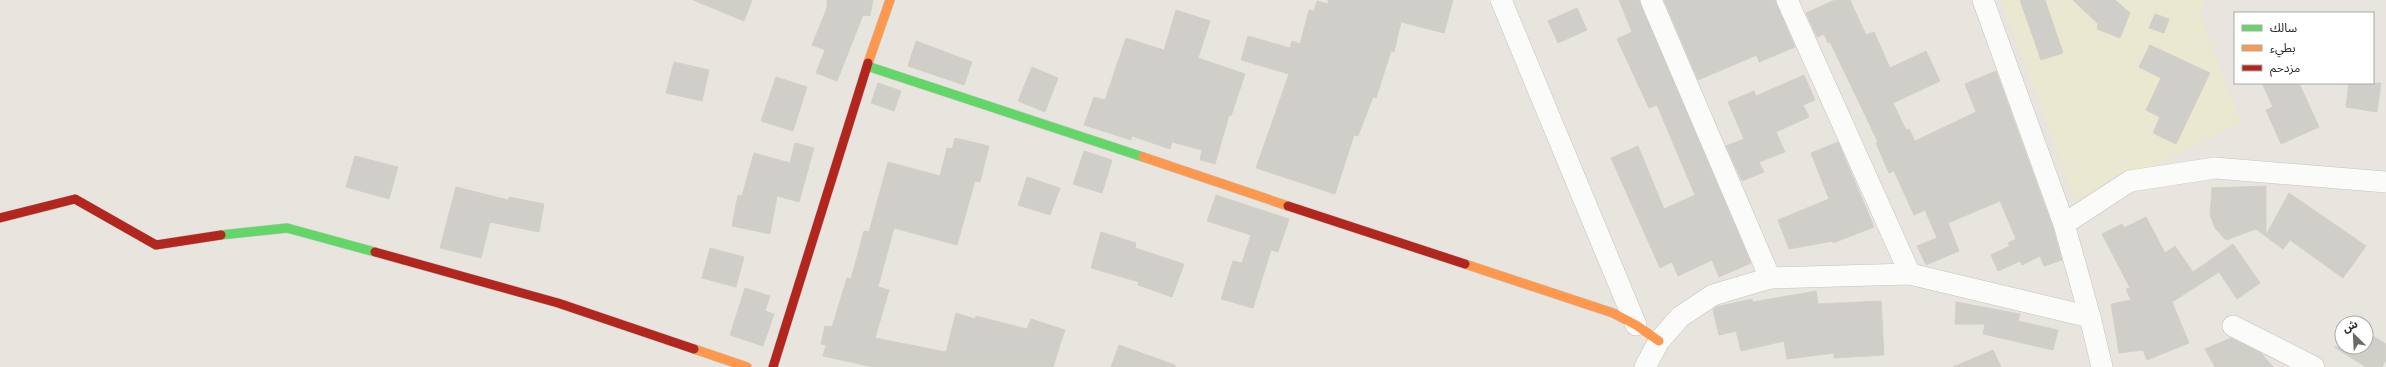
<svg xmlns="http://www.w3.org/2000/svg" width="2386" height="367" font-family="'PT Sans','Noto Sans Arabic',sans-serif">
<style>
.education{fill:#ebe8d1}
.building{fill:#d0cec8;stroke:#d2d0c9}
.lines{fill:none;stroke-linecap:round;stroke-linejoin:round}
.street-casing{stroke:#c4c3c3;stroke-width:22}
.fast-casing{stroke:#c4c3c3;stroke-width:10}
.slow-casing{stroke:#c4c3c3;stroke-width:10}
.jam-casing{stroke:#c4c3c3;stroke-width:10}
.street{stroke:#fbfbfa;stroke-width:21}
.fast{stroke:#63d668;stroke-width:9}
.slow{stroke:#ff974d;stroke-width:9}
.jam{stroke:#b3261e;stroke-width:9}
</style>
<rect width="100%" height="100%" fill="#e7e5dd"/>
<polygon class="education" points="2001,0 2205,0 2199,14 2241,123 2077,205"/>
<g class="building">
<polygon points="693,0 752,0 744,21"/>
<polygon points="827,0 873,0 870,16 863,15 837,81 816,73 825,50 812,45 827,8"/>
<polygon points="1328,0 1453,0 1444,33 1401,22 1394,52 1391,51 1376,98 1373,97 1358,136 1354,135 1335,194 1256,168 1289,74 1241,60 1248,36 1290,48 1292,41 1300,44 1309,10 1314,11 1317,1 1328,4"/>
<polygon points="1619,0 1639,0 1751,263 1719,277 1712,260 1678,276 1672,262 1660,268 1611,158 1638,146 1664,209 1695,195 1657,105 1649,108 1617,39 1632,32"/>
<polygon points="1664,0 1775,0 1795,47 1759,62 1757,55 1698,80"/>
<polygon points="1835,0 1850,0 1866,35 1874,32 1890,68 1926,51 1940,81 1893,103 1906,130 1909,129 1915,141 1976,112 1965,84 1996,71 2053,228 2062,260 2044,266 2040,256 2022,265 2020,261 1998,271 1991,255 2010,246 2008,243 2016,239 2000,201 1948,223 1959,251 1926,265 1917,246 1937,238 1925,210 1914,215 1894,171 1889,173 1876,143 1878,142 1830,42 1828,43 1824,34 1817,37 1806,13"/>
<polygon points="2020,0 2045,0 2063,53 2041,60"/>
<polygon points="2073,0 2115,0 2130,13 2120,38 2097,29 2098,24"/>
<polygon points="1577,8 1587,30 1558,43 1548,21"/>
<polygon points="1176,10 1210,21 1198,58 1245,74 1231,116 1229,115 1215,164 1200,160 1202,150 1172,142 1170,149 1132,136 1131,140 1084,125 1094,97 1105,100 1126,38 1164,50"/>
<polygon points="2155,14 2169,19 2164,33 2149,28"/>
<polygon points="916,41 972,62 964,85 908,66"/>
<polygon points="2150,45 2210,73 2176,144 2153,133 2160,117 2146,110 2161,78 2139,67"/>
<polygon points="674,62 709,70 702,101 666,93"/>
<polygon points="1032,67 1058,78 1045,112 1018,101"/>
<polygon points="1804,75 1815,100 1803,105 1809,117 1776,132 1785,152 1759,162 1764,172 1742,181 1726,146 1744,139 1728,102 1754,91 1756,96"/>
<polygon points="776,77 807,87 793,131 761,121"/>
<polygon points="878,83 901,91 894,111 871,103"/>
<polygon points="2262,83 2299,83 2319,127 2281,144 2266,110 2273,107"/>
<polygon points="2349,83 2381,83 2377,112 2346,107"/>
<polygon points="955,138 989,146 980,182 975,181 957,245 894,228 878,287 889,290 875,338 946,352 956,313 975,319 976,316 1027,329 1031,319 1065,330 1053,367 873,367 823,356 826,345 821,344 825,326 832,327 847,278 851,279 864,231 869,232 888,162 940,176 947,148 952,149"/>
<polygon points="1838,142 1874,227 1833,243 1833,241 1789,249 1778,220 1829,199 1811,153"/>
<polygon points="795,143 814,148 799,202 777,196 770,234 732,226 738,195 742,196 754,153 790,163"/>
<polygon points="1084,151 1112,160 1102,193 1073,184"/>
<polygon points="355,156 398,167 389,199 346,187"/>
<polygon points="1027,177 1060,188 1050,215 1018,205"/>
<polygon points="2266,186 2266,235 2289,193 2366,246 2343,278 2290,240 2283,249 2256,229 2226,240 2215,228 2210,215 2212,188"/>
<polygon points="456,187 508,200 509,197 544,204 539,232 490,222 481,258 440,248"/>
<polygon points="1216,195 1289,219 1278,252 1271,250 1253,308 1221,299 1233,261 1242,263 1251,235 1207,221"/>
<polygon points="2146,217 2165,253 2175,246 2193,272 2233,244 2260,283 2237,299 2219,272 2172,302 2189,343 2147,360 2143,350 2119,353 2111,304 2131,300 2126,289 2130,288 2102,234 2122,224 2124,228"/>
<polygon points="1101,232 1136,243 1135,248 1184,264 1172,297 1138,285 1139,282 1091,268"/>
<polygon points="710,248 744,257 736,287 702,278"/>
<polygon points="745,288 770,296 765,311 774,314 763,346 730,335"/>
<polygon points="1816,291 1818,304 1881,301 1884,355 1834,358 1834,353 1787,359 1784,341 1741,351 1736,331 1719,335 1713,310 1716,307 1752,299 1753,302"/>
<polygon points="1956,302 2020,314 2018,321 2058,330 2053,350 1983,334 1985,324 1955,324"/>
<polygon points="2366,332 2386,344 2386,360 2382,367 2366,367 2334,347 2366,347"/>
<polygon points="2231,338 2261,353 2273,367 2215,367 2205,349"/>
<polygon points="1119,345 1175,365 1175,367 1111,367"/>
<polygon points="1993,350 2001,367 1953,367"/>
</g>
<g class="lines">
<g class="street-casing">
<g id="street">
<polyline points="1501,0 1636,325"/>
<polyline points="1651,0 1770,278"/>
<polyline points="1787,0 1910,274"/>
<polyline points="1983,0 2064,224 2090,317 2102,367"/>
<polyline points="2064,224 2130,181 2215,168 2386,182"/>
<polyline points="2233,326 2314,367"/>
<polyline points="1645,367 1659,341 1680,317 1713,295 1770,278 1910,274 2090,317"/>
</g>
</g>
<g class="fast-casing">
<g id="fast">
<polyline points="867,66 1143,157"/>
<polyline points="221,235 287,228 375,252"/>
</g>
</g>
<g class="slow-casing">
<g id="slow">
<polyline points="868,63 890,0"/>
<polyline points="1143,157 1288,206"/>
<polyline points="1465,264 1613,313 1636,325 1659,341"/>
<polyline points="694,349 747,367"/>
</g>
</g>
<g class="jam-casing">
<g id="jam">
<polyline points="1288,206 1465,264"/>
<polyline points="0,218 75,199 156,245 221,235"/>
<polyline points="375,252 558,303 694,349"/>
<polyline points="773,367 868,63"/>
</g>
</g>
<use href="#street" class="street"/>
<use href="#fast" class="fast"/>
<use href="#slow" class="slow"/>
<use href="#jam" class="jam"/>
</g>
<rect x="2234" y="12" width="140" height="72" fill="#ffffff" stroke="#a9a9a9"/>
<rect x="2242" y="25" width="20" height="6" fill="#63d668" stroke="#a9a9a9"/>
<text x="2270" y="32" font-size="12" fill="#282828">سالك</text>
<rect x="2242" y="45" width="20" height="6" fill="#ff974d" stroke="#a9a9a9"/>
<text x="2270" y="52" font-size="12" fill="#282828">بطيء</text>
<rect x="2242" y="65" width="20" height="6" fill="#b3261e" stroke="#a9a9a9"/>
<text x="2270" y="72" font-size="12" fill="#282828">مزدحم</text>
<g transform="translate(2354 335) rotate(336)"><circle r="19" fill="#ffffff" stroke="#a9a9a9"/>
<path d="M0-3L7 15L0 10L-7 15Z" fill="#6b6a67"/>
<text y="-6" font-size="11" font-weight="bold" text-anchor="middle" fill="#282828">ش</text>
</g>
</svg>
